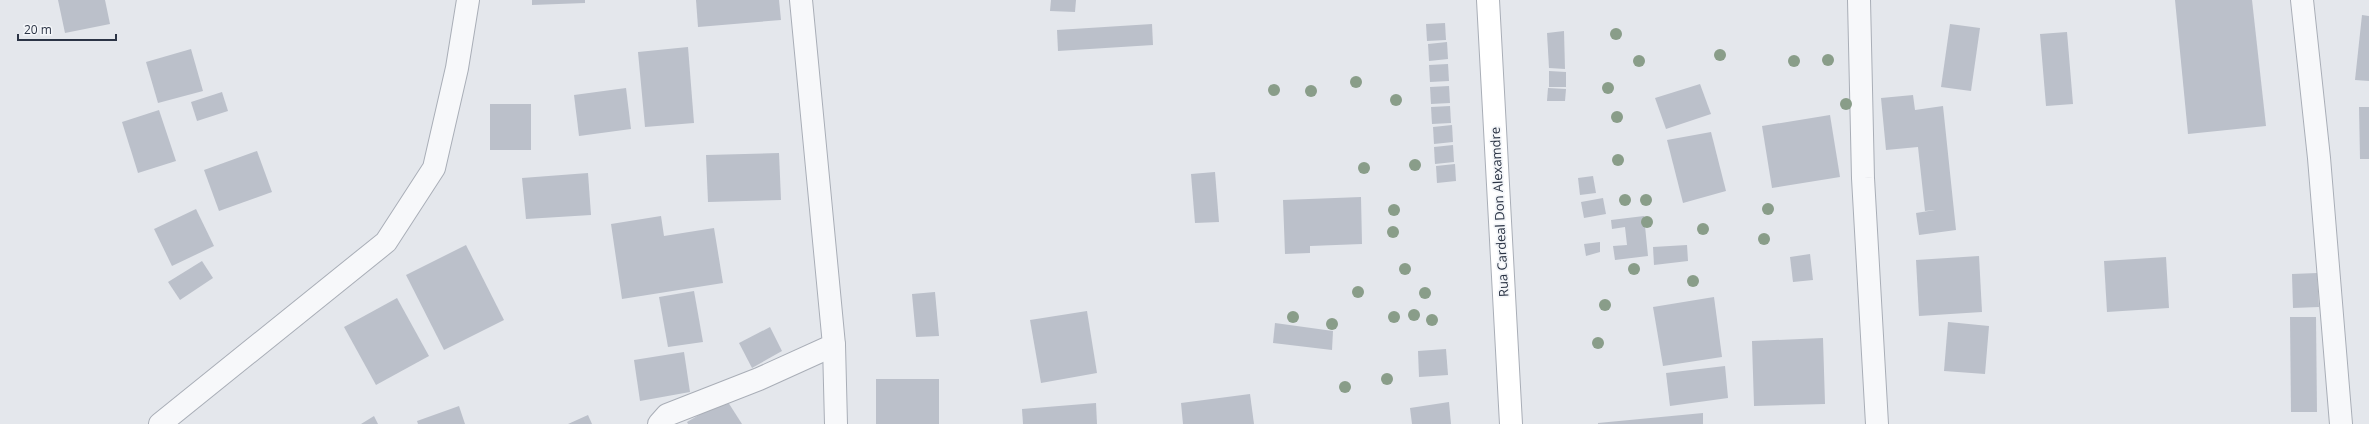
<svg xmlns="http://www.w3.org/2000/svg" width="2369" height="424" font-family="'Open Sans',sans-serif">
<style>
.building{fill:#bbc0ca}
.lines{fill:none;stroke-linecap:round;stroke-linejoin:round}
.minor-casing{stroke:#a9aeb7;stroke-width:24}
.secondary-casing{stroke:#a9aeb7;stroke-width:24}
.minor{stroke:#f7f8fa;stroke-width:22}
.secondary{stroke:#fff;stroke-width:22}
.tree{fill:#899d89}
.labels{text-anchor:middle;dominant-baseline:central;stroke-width:3.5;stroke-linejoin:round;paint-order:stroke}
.street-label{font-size:13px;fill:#2b3445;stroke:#f4f6f9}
</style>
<rect width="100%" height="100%" fill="#e4e7ec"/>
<g class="building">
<polygon points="58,0 105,0 110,24 65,33"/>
<polygon points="532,0 585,0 585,3 532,5"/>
<polygon points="696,0 779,0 781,20 698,27"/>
<polygon points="1051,0 1076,0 1075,12 1050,11"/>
<polygon points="2175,0 2252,0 2266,126 2188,134"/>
<polygon points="2362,15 2369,16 2369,81 2355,80"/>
<polygon points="1445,23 1446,40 1427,41 1426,24"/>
<polygon points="1152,24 1153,45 1058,51 1057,30"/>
<polygon points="1950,24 1980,28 1971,91 1941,87"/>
<polygon points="1564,31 1565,69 1549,68 1547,33"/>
<polygon points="2067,32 2073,104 2046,106 2040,34"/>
<polygon points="1447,42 1448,59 1429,61 1428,44"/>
<polygon points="688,47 694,123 645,127 638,52"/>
<polygon points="191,49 203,91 158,103 146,62"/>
<polygon points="1448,64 1449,81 1430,82 1429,65"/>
<polygon points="1549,71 1566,72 1566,87 1549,87"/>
<polygon points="1700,84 1711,114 1666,129 1655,98"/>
<polygon points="1449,86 1450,103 1431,104 1430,87"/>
<polygon points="626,88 631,129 579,136 574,95"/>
<polygon points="1548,88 1566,89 1565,101 1547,101"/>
<polygon points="222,92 228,111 197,121 191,102"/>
<polygon points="1913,95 1915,110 1943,106 1956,230 1919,235 1916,213 1935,210 1925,211 1918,147 1886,150 1881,98"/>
<rect x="490" y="104" width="41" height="46"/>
<polygon points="1450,106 1451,123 1432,124 1431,107"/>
<polygon points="2359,107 2369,107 2369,159 2360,159"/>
<polygon points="159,110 176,161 138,173 122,122"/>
<polygon points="1830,115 1840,177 1772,188 1762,126"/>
<polygon points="1452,125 1453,142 1434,144 1433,127"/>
<polygon points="1711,132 1726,191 1683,203 1667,140"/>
<polygon points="1453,145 1454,162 1435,164 1434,147"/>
<polygon points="257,151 272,192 219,211 204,170"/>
<polygon points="779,153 781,200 708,202 706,155"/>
<polygon points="1455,164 1456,181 1437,183 1436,166"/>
<polygon points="1215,172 1219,222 1195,223 1191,174"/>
<polygon points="588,173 591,215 526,219 522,178"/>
<polygon points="1593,176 1596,193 1580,195 1578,178"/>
<polygon points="1361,197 1362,244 1310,246 1310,253 1285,254 1283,200"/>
<polygon points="1603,198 1606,214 1584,218 1581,202"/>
<polygon points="196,209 214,246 172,266 154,229"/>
<polygon points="661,216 664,236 714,228 723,283 622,299 611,224"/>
<polygon points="1644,216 1648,256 1615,260 1613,246 1627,245 1625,227 1612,229 1611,220"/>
<polygon points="1600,242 1600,252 1586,256 1584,244"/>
<polygon points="466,245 504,320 444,350 406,275"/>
<polygon points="1687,245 1688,261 1654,265 1653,247"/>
<polygon points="1810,254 1813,280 1793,282 1790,257"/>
<polygon points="1979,256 1982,312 1919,316 1916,260"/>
<polygon points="2166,257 2169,308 2107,312 2104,261"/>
<polygon points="202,261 213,278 180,300 168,282"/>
<polygon points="2317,273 2319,307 2293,308 2292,274"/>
<polygon points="694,291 703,342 668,347 659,297"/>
<polygon points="935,292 939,336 916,337 912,294"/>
<polygon points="1714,297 1722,357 1663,366 1653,307"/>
<polygon points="397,298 429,356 376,385 344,327"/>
<polygon points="1087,311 1097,373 1041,383 1030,320"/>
<polygon points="2290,317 2316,317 2317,412 2291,412"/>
<polygon points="1948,322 1989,326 1985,374 1944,371"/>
<polygon points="1275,323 1333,331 1332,350 1273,343"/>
<polygon points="770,327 782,351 752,368 739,343"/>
<polygon points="1823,338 1825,404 1754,406 1752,341"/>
<polygon points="1446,349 1448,375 1419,377 1418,351"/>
<polygon points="684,352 690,392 640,401 634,360"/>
<polygon points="1725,366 1728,398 1670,406 1666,373"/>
<rect x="876" y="379" width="63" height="45"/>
<polygon points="1250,394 1254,424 1183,424 1181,403"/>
<polygon points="726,399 742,424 688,424 687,422"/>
<polygon points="1449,402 1451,424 1412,424 1410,408"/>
<polygon points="1096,403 1097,424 1023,424 1022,409"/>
<polygon points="459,406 465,424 418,424 417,421"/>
<polygon points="1703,413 1703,424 1598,424 1598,423"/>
<polygon points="588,415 592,424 568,424"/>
<polygon points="374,416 378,424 361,424"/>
</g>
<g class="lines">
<g class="minor-casing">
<g id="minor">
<polyline points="1859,0 1863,178 1877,424"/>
<polyline points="2302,0 2319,158 2341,424"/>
<polyline points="834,345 836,424"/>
<polyline points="160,424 386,242 434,168 457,68 468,0"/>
<polyline points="659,424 667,415 759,379 834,345 801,0"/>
</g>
</g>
<g class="secondary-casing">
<polyline id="secondary" points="1488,0 1511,424"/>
</g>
<use href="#minor" class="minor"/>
<use href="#secondary" class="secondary"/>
</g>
<g class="tree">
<circle cx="1616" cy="34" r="6"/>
<circle cx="1720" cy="55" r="6"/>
<circle cx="1828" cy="60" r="6"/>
<circle cx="1639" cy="61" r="6"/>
<circle cx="1794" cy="61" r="6"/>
<circle cx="1356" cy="82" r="6"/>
<circle cx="1608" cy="88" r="6"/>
<circle cx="1274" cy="90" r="6"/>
<circle cx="1311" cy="91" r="6"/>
<circle cx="1396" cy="100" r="6"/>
<circle cx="1846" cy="104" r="6"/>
<circle cx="1617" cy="117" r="6"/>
<circle cx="1618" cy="160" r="6"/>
<circle cx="1415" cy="165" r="6"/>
<circle cx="1364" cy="168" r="6"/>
<circle cx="1625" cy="200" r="6"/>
<circle cx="1646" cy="200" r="6"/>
<circle cx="1768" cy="209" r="6"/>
<circle cx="1394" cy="210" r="6"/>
<circle cx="1647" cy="222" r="6"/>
<circle cx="1703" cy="229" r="6"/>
<circle cx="1393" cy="232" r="6"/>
<circle cx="1764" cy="239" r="6"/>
<circle cx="1405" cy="269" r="6"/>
<circle cx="1634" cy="269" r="6"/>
<circle cx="1693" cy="281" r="6"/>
<circle cx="1358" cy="292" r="6"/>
<circle cx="1425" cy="293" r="6"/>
<circle cx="1605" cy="305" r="6"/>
<circle cx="1414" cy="315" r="6"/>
<circle cx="1293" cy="317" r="6"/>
<circle cx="1394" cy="317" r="6"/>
<circle cx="1432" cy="320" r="6"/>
<circle cx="1332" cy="324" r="6"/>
<circle cx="1598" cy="343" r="6"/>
<circle cx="1387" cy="379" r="6"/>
<circle cx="1345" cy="387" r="6"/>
</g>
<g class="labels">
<g class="street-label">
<text transform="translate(1499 212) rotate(-93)">Rua Cardeal Don Alexamdre</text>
</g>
</g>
<path d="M18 34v6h98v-6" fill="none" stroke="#2b3445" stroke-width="2"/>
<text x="24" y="34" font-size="12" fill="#2b3445" stroke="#f4f6f9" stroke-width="3" paint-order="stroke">20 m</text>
</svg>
